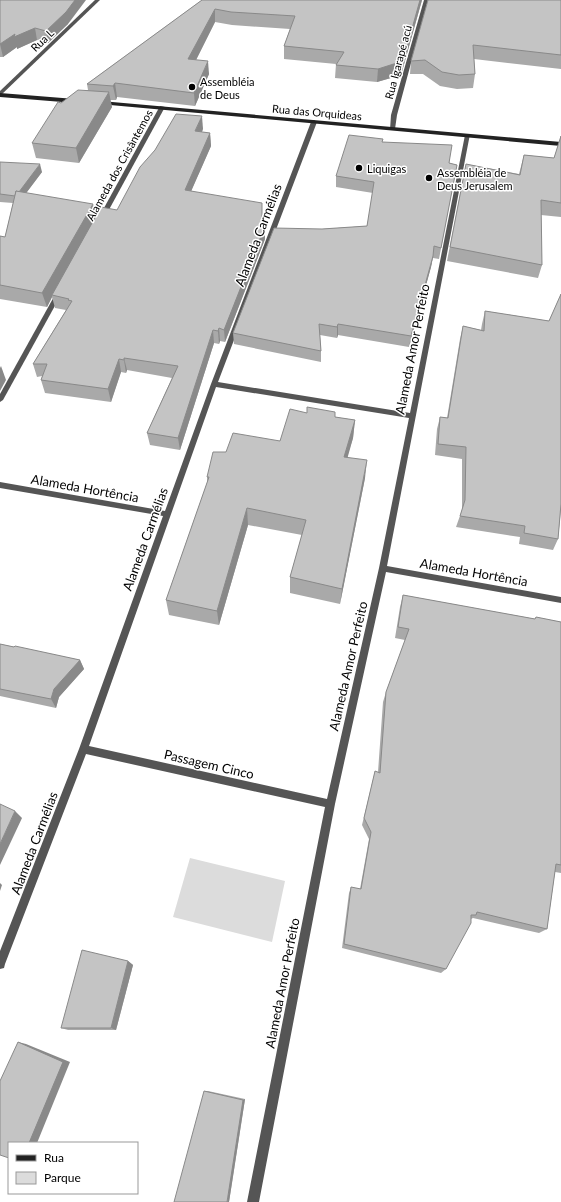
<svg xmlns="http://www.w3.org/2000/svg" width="561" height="1202" font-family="Lato,sans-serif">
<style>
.green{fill:#dcdcdc}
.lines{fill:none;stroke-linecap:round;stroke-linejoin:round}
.lane{fill:#555;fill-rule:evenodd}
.street{fill:#555;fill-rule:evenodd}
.secondary{fill:#222;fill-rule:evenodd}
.wall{fill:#a9a9a9}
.shaded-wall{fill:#898989}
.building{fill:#c4c4c4;stroke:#898989}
.poi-dot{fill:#000;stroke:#fff;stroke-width:1.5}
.labels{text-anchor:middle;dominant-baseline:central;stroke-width:3;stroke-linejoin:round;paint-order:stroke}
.far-street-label{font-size:11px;fill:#000;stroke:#fff}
.far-poi-label{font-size:11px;fill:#000;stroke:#fff;text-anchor:start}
.street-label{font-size:13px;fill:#000;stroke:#fff}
</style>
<rect width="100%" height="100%" fill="#fff"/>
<polygon class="green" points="190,858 285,881 272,942 173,917"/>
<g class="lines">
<polygon class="lane" points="424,0 428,0 397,115 395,129 390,130 391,115"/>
<g class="street">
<polygon points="95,0 100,0 0,96 0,91"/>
<polygon points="160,106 165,107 105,217 102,219 100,218 99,217"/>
<path d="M314,120L317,122L218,382L410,413L465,135L470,134L387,566L561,597V603L386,572L335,804L259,1202H247L325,807L86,754L5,964L4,968L0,969V951L79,749L163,516L0,488V482L165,511L211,384L311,122ZM216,387L409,418L379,568L327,799L89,746Z"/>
<polygon points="59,291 62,293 3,400 0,402 0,394 56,293"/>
</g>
<g class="secondary">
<polygon points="0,93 75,99 78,101 75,103 0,97"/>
<polygon points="101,101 561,142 561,146 99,104 99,102"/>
</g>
</g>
<g class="wall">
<polygon points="0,0 68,24 48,43 37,40 17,49 17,47 3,57 0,57"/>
<polygon points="202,0 422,0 401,75 377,82 335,78 336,64 284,59 284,46 290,29 232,25 215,22 196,60 209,74 195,106 117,97 116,100 110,100 112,107 79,163 36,158 32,143 61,103 88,90 87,84"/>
<polygon points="561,0 561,69 474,59 475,74 473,88 457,89 440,86 423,74 410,74 411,61"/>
<polygon points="203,129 202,132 210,133 211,146 191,191 262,226 265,226 265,239 225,342 220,341 219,344 214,343 180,450 150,445 147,433 172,378 127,370 126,373 121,372 111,402 45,393 41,380 42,376 37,377 33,364 66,310 55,308 52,297 47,307 0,299 0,236 5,237 13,203 0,202 0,162 42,172 26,193 95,218 117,210"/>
<polygon points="561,136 561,217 541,215 542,265 538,278 447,261 466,164 519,174 524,155 554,158"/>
<polygon points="383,139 382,142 449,163 457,165 439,259 433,258 431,267 409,347 338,335 337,338 320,335 321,351 321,362 234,344 233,333 322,229 367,226 373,193 336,187 336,176"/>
<polygon points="561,294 561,509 558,539 553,550 519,544 520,537 456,527 462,510 462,459 435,455 437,429 440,417 447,418 460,339 463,326 481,330 482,324 485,311 549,321"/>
<polygon points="306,413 335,417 355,420 353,438 347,457 365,478 340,604 290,593 290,577 302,535 248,525 219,625 169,615 166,600 207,483 207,477 226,452 280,441"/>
<polygon points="403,595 535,619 536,617 561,622 561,873 555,872 547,929 539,933 473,918 471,919 446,969 441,973 342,948 349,893 351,887 360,889 369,839 362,825 375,771 378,772 383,702 386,692 405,640 395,638 400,607"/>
<polygon points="0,644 80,660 84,669 59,697 56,708 0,696"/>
<polygon points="128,961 133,965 116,1030 68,1030 61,1028"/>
<polygon points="204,1091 208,1091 245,1099 229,1202"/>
</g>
<g class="shaded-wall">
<polygon points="75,0 86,0 68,24 48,43 46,31"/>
<polygon points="420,0 422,0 401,75 377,82 378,69"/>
<polygon points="215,9 215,22 190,72 188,59"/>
<polygon points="35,28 37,40 17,49 17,47 3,57 0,44 15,34"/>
<polygon points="208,61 209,74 195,106 194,93"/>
<polygon points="115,83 117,97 116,100 113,86"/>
<polygon points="109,92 112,107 79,163 76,148"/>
<polygon points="202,116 203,129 196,144 195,131"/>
<polygon points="210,133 211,146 186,203 185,190"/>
<polygon points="40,164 42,172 18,204 16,196"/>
<polygon points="262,203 262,232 265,226 265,239 225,342 224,330"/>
<polygon points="93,204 96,219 52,295 52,297 47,307 42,293"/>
<polygon points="433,256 431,267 409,347 411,336"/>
<polygon points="338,324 338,335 337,338 337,327"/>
<polygon points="219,328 220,341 219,344 218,331"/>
<polygon points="213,330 214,343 180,450 178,438"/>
<polygon points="124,358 127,370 126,373 124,360"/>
<polygon points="119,359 121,372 111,402 108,389"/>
<polygon points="1,366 6,380 0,391 0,368"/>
<polygon points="355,420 353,438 343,474 344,457"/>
<polygon points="367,460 365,478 340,604 342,589"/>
<polygon points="247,508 248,525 219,625 217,611"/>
<polygon points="80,660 84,669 59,697 56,708 51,699 54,689"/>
<polygon points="15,811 22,818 0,865 0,844"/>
<polygon points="0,883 2,885 0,891"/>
<polygon points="128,961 133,965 116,1030 111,1028"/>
<polygon points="18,1042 26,1044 70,1062 37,1143 29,1143"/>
<polygon points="245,1099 229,1202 227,1202 243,1100"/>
</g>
<g class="building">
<polygon points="0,0 75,0 66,12 46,31 35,28 14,37 15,34 0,44"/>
<polygon points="202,0 420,0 403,61 378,69 336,65 344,52 284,46 295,16 231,12 215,9 188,59 208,61 194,93 115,83 113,86 87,84"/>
<polygon points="428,0 561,0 561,55 473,45 475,74 459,75 442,72 425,60 411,61"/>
<polygon points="78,90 109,92 76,148 32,143 58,102 61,103"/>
<polygon points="176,114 202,116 195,131 210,133 185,190 262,203 262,226 265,226 224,330 219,328 218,331 213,330 178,438 147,433 178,366 124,358 124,360 119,359 108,389 41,380 47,364 33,364 72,301 68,300 69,299 52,295 101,207 117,210 140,167 155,150"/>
<polygon points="349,135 383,139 382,142 452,145 449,163 457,165 441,248 434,246 433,256 411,336 338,324 337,327 319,324 321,351 233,333 274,228 322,229 367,226 374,182 336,176"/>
<polygon points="561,136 561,203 541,200 542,265 450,247 466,164 520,175 524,155 554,158"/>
<polygon points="0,162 40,164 19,192 16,191 15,196 0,194"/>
<polygon points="16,191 93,204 42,293 0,285 0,236 5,237"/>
<polygon points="561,294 561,504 558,539 524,533 525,526 460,516 465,500 466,447 438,444 440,417 448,418 463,326 484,331 485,311 549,321"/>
<polygon points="307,407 335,412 335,417 355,420 344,457 367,460 342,589 290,577 306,520 247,508 217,611 166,600 209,477 207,477 213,452 226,452 233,433 280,441 290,409 307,413"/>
<polygon points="403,595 535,619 536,617 561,622 561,865 556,864 547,929 477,912 476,915 471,915 471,923 446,969 344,944 351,887 361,889 371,832 364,818 375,771 380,773 386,692 409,629 398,627"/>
<polygon points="0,644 14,647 15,646 80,660 54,689 51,699 0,689"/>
<polygon points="0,804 15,811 0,844"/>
<polygon points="82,950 128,961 111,1028 61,1028"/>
<polygon points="18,1042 63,1062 29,1143 9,1143 9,1158 0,1155 0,1081"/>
<polygon points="204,1091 243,1100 227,1202 174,1202"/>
</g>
<g class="poi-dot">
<circle cx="192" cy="87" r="4"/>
<circle cx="359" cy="168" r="4"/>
<circle cx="429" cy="178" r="4"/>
</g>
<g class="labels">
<g class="far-street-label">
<text transform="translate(42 40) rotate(-44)">Rua L</text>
<text transform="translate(398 62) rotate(-75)">Rua Igarapé acú</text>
<text transform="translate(317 112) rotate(5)">Rua das Orquideas</text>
<text transform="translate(119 165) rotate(-61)">Alameda dos Crisântemos</text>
</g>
<g class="far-poi-label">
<text x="200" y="81">Assembléia<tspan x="200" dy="13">de Deus</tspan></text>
<text x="367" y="168">Liquigas</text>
<text x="437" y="172">Assembléia de<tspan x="437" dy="13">Deus Jerusalem</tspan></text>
</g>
<g class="street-label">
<text transform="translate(258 235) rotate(-69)">Alameda Carmélias</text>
<text transform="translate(412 349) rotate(-79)">Alameda Amor Perfeito</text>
<text transform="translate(85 488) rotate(10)">Alameda Hortência</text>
<text transform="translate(145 539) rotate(-70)">Alameda Carmélias</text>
<text transform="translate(474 572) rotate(10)">Alameda Hortência</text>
<text transform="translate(348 666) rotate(-77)">Alameda Amor Perfeito</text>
<text transform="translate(209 764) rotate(13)">Passagem Cinco</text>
<text transform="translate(34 843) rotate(-69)">Alameda Carmélias</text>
<text transform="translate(282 983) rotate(-79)">Alameda Amor Perfeito</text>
</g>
</g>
<rect x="8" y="1142" width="130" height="52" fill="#ffffff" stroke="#999999"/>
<rect x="16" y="1155" width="20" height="6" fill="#222222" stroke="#999999"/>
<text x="44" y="1162" font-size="12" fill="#000000">Rua</text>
<rect x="16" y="1172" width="20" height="12" fill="#dcdcdc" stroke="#999999"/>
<text x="44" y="1182" font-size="12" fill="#000000">Parque</text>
</svg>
